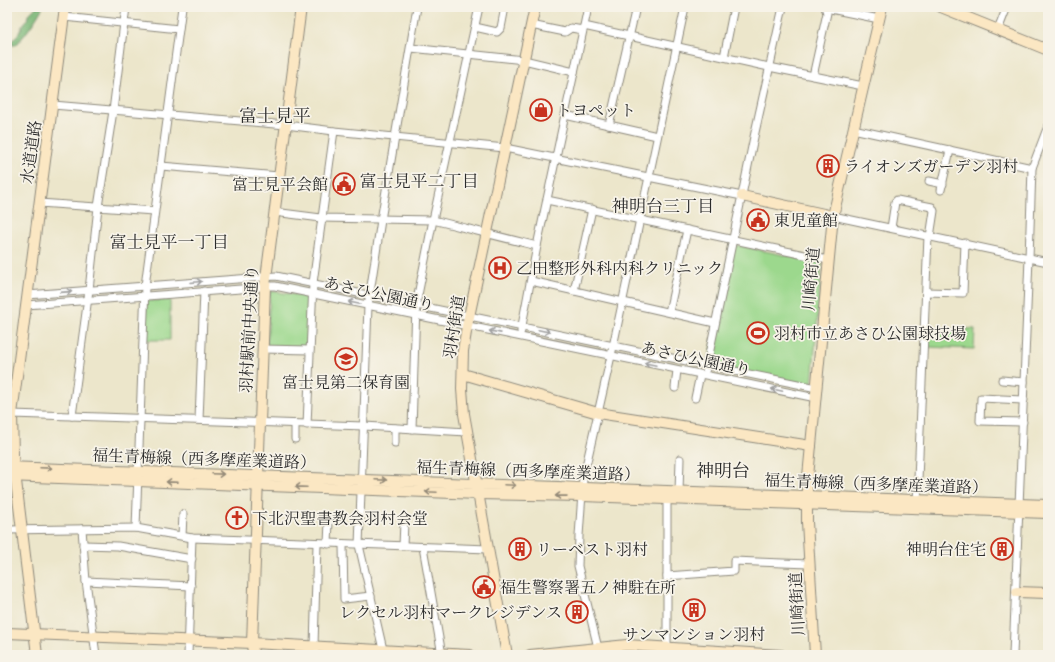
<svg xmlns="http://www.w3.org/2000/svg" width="1055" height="662" font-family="'EB Garamond','Noto Serif JP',serif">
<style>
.green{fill:#9cd88d;stroke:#64825c}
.forest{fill:#7db878;stroke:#547252}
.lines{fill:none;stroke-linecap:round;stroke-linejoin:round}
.street-casing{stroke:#8c887b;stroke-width:9}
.secondary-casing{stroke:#8c887b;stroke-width:12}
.street{stroke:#fff;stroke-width:7}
.secondary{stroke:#fbe7c3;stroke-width:10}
.oneway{stroke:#a0a0a0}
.oneway2{stroke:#938977}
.labels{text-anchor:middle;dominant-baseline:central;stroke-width:3.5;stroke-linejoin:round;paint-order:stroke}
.poi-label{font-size:16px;fill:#2b2b2b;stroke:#f7f3e8;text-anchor:start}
.street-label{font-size:16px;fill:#2b2b2b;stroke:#f7f3e8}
.neighbourhood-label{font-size:17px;fill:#2b2b2b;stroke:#f7f3e8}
.quarter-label{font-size:18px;fill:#2b2b2b;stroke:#f7f3e8}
</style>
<rect width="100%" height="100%" fill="#f7f3e8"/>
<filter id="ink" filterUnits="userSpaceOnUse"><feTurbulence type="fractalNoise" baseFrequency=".025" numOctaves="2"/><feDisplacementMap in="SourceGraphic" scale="8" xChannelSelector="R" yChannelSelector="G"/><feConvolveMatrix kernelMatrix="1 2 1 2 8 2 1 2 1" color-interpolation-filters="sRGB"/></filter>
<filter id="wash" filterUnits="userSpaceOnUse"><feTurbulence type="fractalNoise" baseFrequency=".012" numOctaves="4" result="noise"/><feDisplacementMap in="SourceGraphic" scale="16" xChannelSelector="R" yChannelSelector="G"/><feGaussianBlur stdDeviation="0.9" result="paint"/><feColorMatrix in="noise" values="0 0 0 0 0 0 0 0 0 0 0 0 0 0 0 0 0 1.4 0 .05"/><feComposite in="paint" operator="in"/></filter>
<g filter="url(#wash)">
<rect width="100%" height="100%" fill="#ece6cb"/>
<g class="green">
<polygon points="731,244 822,263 812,385 708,366"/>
<polygon points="270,291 312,297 307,349 267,347"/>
<polygon points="170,300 170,340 145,340 146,301"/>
<polygon points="928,328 975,329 974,349 928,347"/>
</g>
<path class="forest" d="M36,7H43C35,21 27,33 16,45H12L11,42L19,33L22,26L27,20L28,15Z"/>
</g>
<g filter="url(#ink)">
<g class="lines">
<g class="street-casing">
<g id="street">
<polyline points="826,8 879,19"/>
<polyline points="64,17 179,29"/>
<polyline points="531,25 565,32 571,28 583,30"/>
<polyline points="584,26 769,67 863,86"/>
<polyline points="475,27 497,32 501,28 505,7"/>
<polyline points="998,30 1007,7"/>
<polyline points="411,48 524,60 574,72"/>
<polyline points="724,57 734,7"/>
<polyline points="813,76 827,13 825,7"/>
<polyline points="53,105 286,125 334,131 505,148 742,196"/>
<polyline points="565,115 657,136"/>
<polyline points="609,125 636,7"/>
<polyline points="853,129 1032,168"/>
<polyline points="161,166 279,176"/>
<polyline points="929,181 943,184"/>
<polyline points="941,190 950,150"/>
<polyline points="547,200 828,260"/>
<polyline points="39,203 154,211"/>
<polyline points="274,212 321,218 433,220 537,246"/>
<polyline points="833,216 1048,262"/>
<polyline points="891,228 895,202 897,200 932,207 934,211 930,237"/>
<polyline points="531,281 715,323"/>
<polyline points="574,291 592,209"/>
<polyline points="926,292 963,293 965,243"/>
<polyline points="27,295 276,276 817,388"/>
<polyline points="26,305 254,288 265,286 275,286 816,398"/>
<polyline points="669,312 687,230"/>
<polyline points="521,331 537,246 588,7"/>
<polyline points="262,349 310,350"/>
<polyline points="706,369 754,137 783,7"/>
<polyline points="1002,380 1024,382"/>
<polyline points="675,388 677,370"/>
<polyline points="695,398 700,375"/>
<polyline points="12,414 364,426 467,432"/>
<polyline points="72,416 89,290 98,207 113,111 126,7"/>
<polyline points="199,420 204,291"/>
<polyline points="1023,422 980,421 981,398 1024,400"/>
<polyline points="295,424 295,439"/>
<polyline points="307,425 313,283 334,131"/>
<polyline points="412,429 416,305 433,220 479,7"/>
<polyline points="395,443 395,428"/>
<polyline points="679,492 680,459"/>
<polyline points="917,504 928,236"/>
<polyline points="136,528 145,286 182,7"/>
<polyline points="82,529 86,581 96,655"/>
<polyline points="7,530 136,528 192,538 488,549"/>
<polyline points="182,536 183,514"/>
<polyline points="328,544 329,521"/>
<polyline points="83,545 118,546 192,559"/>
<polyline points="343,545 344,599 371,596"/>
<polyline points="403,546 404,522"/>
<polyline points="423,547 442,655"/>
<polyline points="667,576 734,571 734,561 809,564"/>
<polyline points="86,581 191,586"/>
<polyline points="598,648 578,566 579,536 583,479 611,356 685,7"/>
<polyline points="667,648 667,496"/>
<polyline points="384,654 359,545 368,306 381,220 417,7"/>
<polyline points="188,655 192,538"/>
<polyline points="315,655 314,646 317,544"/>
<polyline points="1013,655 1029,258 1032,168 1048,126"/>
</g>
</g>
<g class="secondary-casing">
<g id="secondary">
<polyline points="941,7 1048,50"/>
<polyline points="742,196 833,216"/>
<polyline points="463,374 598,413 811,446"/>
<polyline points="7,467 1048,505"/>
<polyline points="7,476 479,494 582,496 1048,513"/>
<polyline points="1017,592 1048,593"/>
<polyline points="7,633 252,643 470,655"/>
<polyline points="37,655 13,456 12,414 65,7"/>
<polyline points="253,655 252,643 265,286 301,7"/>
<polyline points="507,655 464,414 462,389 463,351 467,326 535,7"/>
<polyline points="530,655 627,645 781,655"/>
<polyline points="815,655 807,522 807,487 833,216 882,7"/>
</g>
</g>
<use href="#street" class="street"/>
<use href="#secondary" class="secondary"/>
</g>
<defs><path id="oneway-shaft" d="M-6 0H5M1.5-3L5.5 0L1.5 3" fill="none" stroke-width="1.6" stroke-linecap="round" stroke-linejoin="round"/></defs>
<g class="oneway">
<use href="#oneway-shaft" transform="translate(196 282) rotate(-5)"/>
<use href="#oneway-shaft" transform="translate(66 292) rotate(-4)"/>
<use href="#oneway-shaft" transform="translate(354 303) rotate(-168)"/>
<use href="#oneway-shaft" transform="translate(544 331) rotate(12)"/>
<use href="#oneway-shaft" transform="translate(495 332) rotate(-169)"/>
<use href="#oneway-shaft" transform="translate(650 364) rotate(-168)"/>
<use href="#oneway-shaft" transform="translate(777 390) rotate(-168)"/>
</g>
<g class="oneway2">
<use href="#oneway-shaft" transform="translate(46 468) rotate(2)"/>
<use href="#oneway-shaft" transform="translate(218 474) rotate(2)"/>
<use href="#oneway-shaft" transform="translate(381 480) rotate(2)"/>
<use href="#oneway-shaft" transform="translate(172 482) rotate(-178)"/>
<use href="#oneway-shaft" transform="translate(510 485) rotate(3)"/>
<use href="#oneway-shaft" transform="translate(301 487) rotate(-178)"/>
<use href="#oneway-shaft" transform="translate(431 492) rotate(-177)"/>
<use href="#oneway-shaft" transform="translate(561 496) rotate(-179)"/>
</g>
</g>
<defs>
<g id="shop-ring" transform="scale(1.15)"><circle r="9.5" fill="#f7f3e8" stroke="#c8321e" stroke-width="1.5"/><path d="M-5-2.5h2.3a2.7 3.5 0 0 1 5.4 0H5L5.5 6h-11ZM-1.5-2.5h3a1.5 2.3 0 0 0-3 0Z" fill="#c8321e"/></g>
<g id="building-ring" transform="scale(1.15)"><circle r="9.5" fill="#f7f3e8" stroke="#c8321e" stroke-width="1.5"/><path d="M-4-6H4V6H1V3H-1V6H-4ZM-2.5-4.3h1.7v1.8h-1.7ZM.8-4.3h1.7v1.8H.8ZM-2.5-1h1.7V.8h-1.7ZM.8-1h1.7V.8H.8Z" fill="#c8321e"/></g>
<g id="civic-ring" transform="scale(1.15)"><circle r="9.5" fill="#f7f3e8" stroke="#c8321e" stroke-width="1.5"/><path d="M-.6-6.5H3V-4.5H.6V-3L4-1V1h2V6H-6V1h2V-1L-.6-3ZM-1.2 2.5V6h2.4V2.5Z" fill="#c8321e"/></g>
<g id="hospital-ring" transform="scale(1.15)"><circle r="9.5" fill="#f7f3e8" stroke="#c8321e" stroke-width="1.5"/><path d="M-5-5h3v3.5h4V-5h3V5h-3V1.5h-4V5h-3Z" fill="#c8321e"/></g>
<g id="stadium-ring" transform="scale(1.15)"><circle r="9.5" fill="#f7f3e8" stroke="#c8321e" stroke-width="1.5"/><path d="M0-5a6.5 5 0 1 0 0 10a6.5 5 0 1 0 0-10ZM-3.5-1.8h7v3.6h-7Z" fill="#c8321e"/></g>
<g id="school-ring" transform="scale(1.15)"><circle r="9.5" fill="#f7f3e8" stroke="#c8321e" stroke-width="1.5"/><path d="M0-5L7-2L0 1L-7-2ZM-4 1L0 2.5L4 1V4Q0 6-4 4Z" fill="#c8321e"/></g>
<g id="church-ring" transform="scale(1.15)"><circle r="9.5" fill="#f7f3e8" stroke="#c8321e" stroke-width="1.5"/><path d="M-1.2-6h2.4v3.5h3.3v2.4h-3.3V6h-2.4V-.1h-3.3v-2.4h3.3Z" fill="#c8321e"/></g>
</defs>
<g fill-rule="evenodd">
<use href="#shop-ring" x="541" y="110"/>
<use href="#building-ring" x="828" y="166"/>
<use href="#civic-ring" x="344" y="184"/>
<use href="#civic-ring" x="758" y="220"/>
<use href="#hospital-ring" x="500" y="268"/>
<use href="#stadium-ring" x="758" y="333"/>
<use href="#school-ring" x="346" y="359"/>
<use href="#church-ring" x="237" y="518"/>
<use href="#building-ring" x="520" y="549"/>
<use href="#building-ring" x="1002" y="549"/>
<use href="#civic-ring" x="484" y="587"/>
<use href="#building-ring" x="694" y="610"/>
<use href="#building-ring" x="577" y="612"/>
</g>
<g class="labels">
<g class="poi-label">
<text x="556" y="110">トヨペット</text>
<text x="844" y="166">ライオンズガーデン羽村</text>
<text x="328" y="184" text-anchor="end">富士見平会館</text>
<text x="774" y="220">東児童館</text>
<text x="516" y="268">乙田整形外科内科クリニック</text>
<text x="774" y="333">羽村市立あさひ公園球技場</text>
<text x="346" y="382" text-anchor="middle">富士見第二保育園</text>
<text x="252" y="518">下北沢聖書教会羽村会堂</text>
<text x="536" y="549">リーベスト羽村</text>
<text x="986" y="549" text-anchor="end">神明台住宅</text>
<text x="500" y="587">福生警察署五ノ神駐在所</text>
<text x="562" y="612" text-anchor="end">レクセル羽村マークレジデンス</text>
<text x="694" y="634" text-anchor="middle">サンマンション羽村</text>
</g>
<g class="street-label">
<text transform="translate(31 152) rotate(-82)">水道道路</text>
<text transform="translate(811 279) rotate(-85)">川崎街道</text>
<text transform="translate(379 294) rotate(12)">あさひ公園通り</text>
<text transform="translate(454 327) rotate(-81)">羽村街道</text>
<text transform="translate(249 329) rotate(-87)">羽村駅前中央通り</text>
<text transform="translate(696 359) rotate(12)">あさひ公園通り</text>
<text transform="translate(204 459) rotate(2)">福生青梅線（西多摩産業道路）</text>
<text transform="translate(528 471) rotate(2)">福生青梅線（西多摩産業道路）</text>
<text transform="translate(876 484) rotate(2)">福生青梅線（西多摩産業道路）</text>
<text transform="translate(797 604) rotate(-93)">川崎街道</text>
</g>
<g class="neighbourhood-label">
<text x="419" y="181">富士見平二丁目</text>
<text x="663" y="206">神明台三丁目</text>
<text x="169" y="242">富士見平一丁目</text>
</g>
<g class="quarter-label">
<text x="275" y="115">富士見平</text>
<text x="723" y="470">神明台</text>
</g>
</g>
<rect width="1055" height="662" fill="none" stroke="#f7f3e8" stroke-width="24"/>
</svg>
